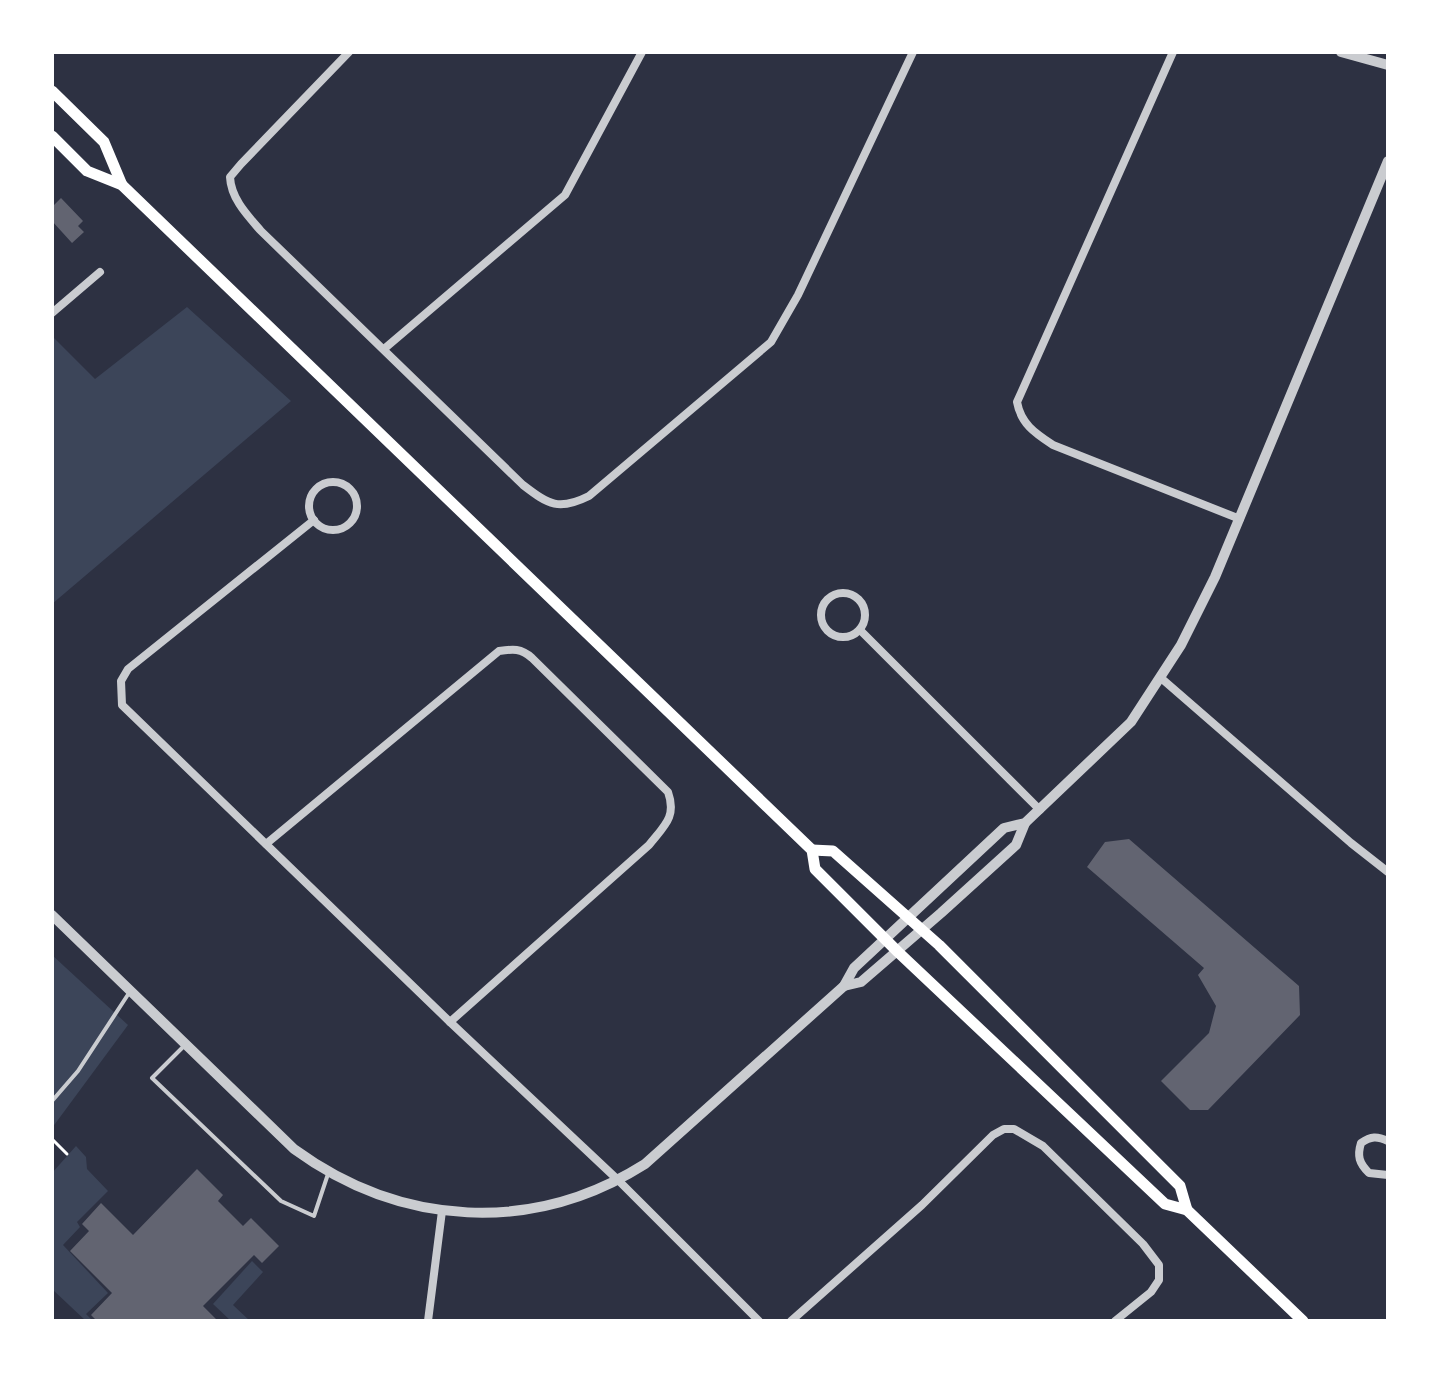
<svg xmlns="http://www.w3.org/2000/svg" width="1440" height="1373" font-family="'IBM Plex Sans',sans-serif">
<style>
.green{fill:#3c4559}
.building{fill:#626471}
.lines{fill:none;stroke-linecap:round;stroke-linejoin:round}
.path{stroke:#fff;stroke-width:3}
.service{stroke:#caccd0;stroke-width:4}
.minor{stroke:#caccd0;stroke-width:8}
.tertiary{stroke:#caccd0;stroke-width:10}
.secondary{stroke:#fff;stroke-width:11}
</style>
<rect width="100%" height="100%" fill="#2d3142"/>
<g class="green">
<polygon points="187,307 291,401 52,604 52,336 95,379"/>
<polygon points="52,955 128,1025 52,1128"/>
<polygon points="76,1146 86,1157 87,1169 108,1191 77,1222 80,1227 63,1245 108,1293 86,1314 93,1321 86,1321 52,1289 52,1173"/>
<polygon points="252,1261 263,1272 233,1305 250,1321 231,1321 213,1304"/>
</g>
<g class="building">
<polygon points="61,198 83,221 78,226 84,232 72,243 52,221 52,207"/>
<polygon points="1129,839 1299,986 1300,1015 1208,1110 1190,1110 1161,1081 1209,1033 1216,1006 1198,975 1204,968 1087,867 1105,842"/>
<polygon points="197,1169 223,1195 218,1201 243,1226 251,1218 279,1246 262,1263 254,1255 203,1306 218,1321 97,1321 91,1315 112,1293 70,1251 89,1231 82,1224 101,1203 133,1235"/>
</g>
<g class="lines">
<polyline class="path" points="52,1139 67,1154"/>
<g class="service">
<polyline points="184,1046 152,1078 281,1201 314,1216 328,1174"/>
<polyline points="52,1101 78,1071 129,993"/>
</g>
<g class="minor">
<path d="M349,52L241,164L230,177C231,199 248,216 261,231L523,485C549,505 559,511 589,496L771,342L798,295L913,52"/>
<path d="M1173,52L1017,402C1021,424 1035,433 1053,445L1240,519"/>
<polyline points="52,313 100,272"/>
<polyline points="384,349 565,195 642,52"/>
<circle cx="333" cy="506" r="24"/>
<polyline points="314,520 128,669 121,681 122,705 450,1022 619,1181 759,1321"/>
<circle cx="843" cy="615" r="22"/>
<polyline points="860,630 1040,810"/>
<polyline points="1161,678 1351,843 1388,872"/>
<path d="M266,844L499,651C513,649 521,648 532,658L668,792C677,817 664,826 649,845L450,1022"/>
<path d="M1388,1141C1377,1136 1371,1136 1361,1143C1357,1156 1359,1163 1369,1173L1388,1175"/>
<polyline points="428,1321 442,1211"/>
<polyline points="791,1321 922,1205 993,1135 1004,1129 1014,1129 1043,1146 1143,1244 1159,1265 1159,1280 1151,1292 1115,1321"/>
</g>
<g class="tertiary">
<polyline points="1341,52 1388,65"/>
<path d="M52,915L294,1149C401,1227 533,1235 645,1164L844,986L854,968L1004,828L1025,823L1131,722L1181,645L1215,577L1388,161"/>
<polyline points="844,986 861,982 941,913 1016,845 1025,823"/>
</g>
<g class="secondary">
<polyline points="52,91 104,142 122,185"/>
<polyline points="52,136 87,171 122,185 812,850 815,869 898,952 1165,1204 1187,1210 1303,1321"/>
<polyline points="812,850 833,851 939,945 1180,1186 1187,1210"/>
</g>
</g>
<rect width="1440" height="1373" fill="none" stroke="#ffffff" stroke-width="108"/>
</svg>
